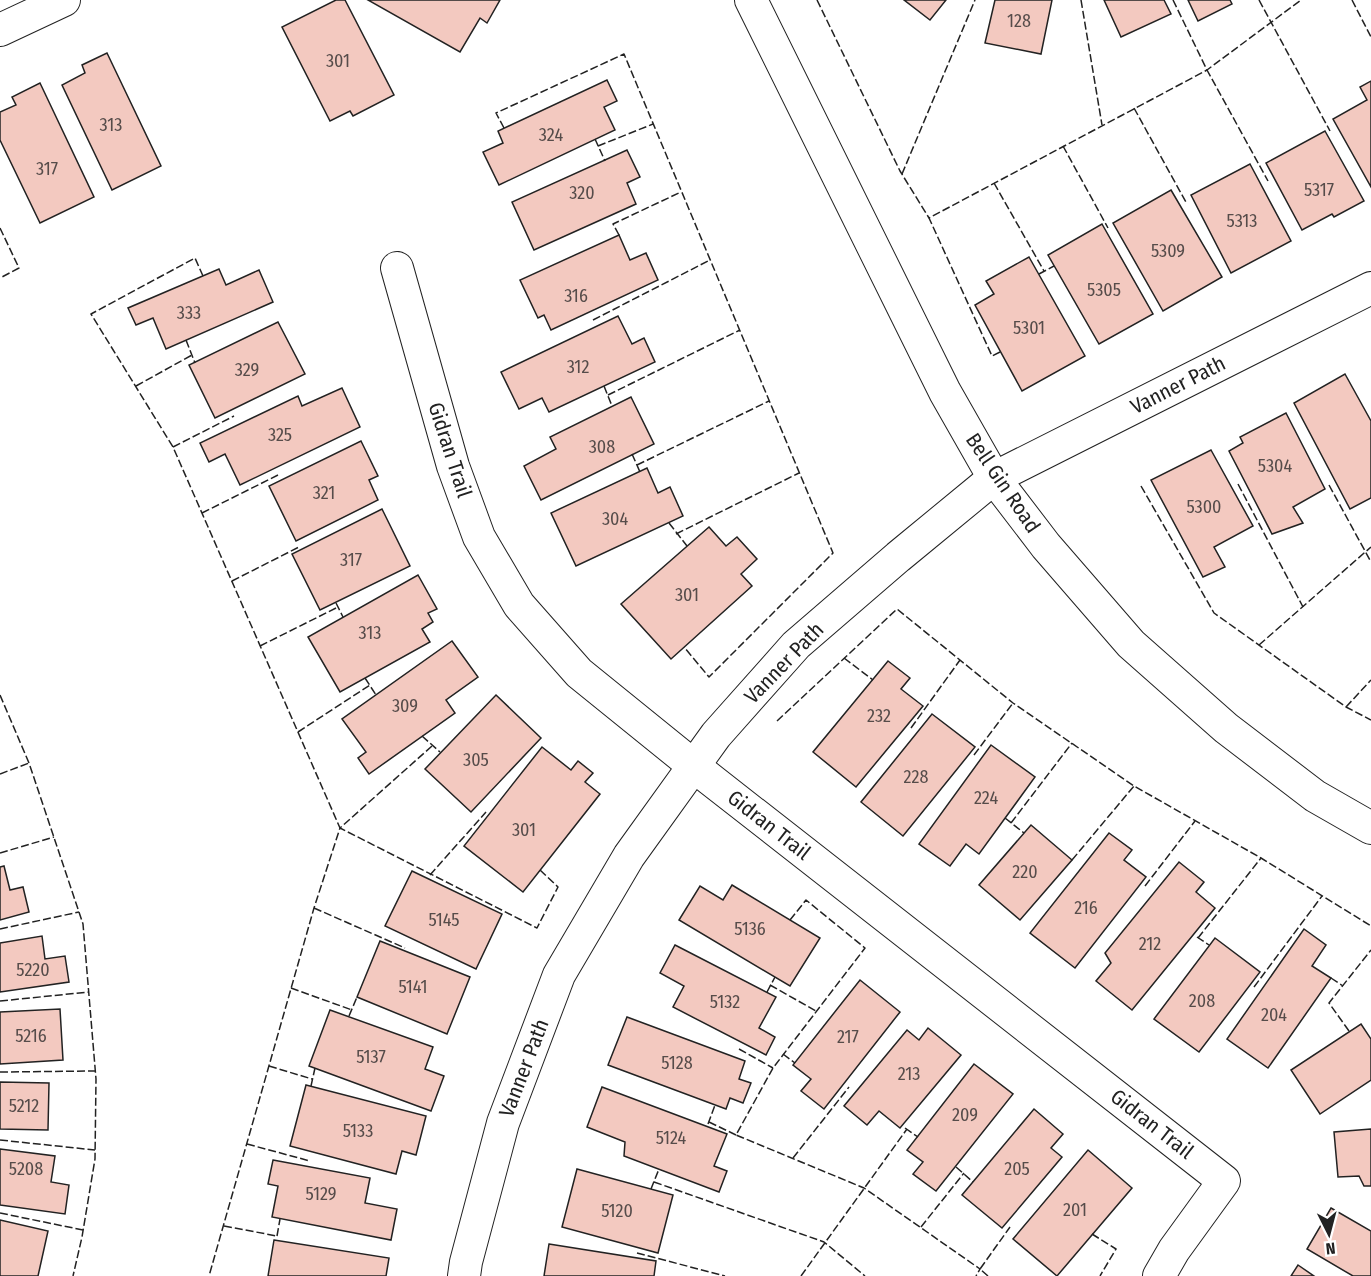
<svg xmlns="http://www.w3.org/2000/svg" width="1371" height="1276" font-family="'Fira Sans Condensed',sans-serif">
<style>
.building{fill:#f3c9c0;stroke:#222;stroke-width:1.5}
.lines{fill:none;stroke-linecap:round;stroke-linejoin:round}
.minor-casing{stroke:#222;stroke-width:34}
.minor{stroke:#fff;stroke-width:32}
.fence{stroke:#222;stroke-width:1.5;stroke-dasharray:8 3;stroke-linecap:butt}
.labels{text-anchor:middle;dominant-baseline:central;stroke-width:4.5;stroke-linejoin:round;paint-order:stroke}
.number-label{font-size:18px;fill:#564c4a}
.street-label{font-size:21px;fill:#222;stroke:#fff}
</style>
<rect width="100%" height="100%" fill="#fff"/>
<g class="building">
<polygon points="336,0 345,0 394,95 353,116 350,111 330,121 282,27"/>
<polygon points="368,0 500,0 487,23 480,18 460,52"/>
<polygon points="904,0 946,0 930,20"/>
<polygon points="995,0 1052,0 1041,54 985,43"/>
<polygon points="1104,0 1164,0 1171,14 1121,37"/>
<polygon points="1188,0 1230,0 1232,4 1198,21"/>
<polygon points="107,53 161,166 112,190 62,85 85,73 82,65"/>
<polygon points="607,80 617,101 604,107 615,130 499,185 483,152 503,143 498,131"/>
<polygon points="1371,81 1371,187 1333,119 1367,100 1360,87"/>
<polygon points="40,83 94,197 40,223 0,140 0,112 16,105 12,97"/>
<polygon points="1325,131 1364,201 1334,217 1332,214 1302,230 1266,163"/>
<polygon points="627,150 640,177 627,183 636,204 534,250 512,202"/>
<polygon points="1250,164 1291,241 1231,273 1191,195"/>
<polygon points="1171,190 1222,277 1163,311 1113,223"/>
<polygon points="1102,224 1153,314 1099,344 1048,255"/>
<polygon points="619,235 630,260 646,253 658,280 551,330 544,315 538,318 520,280"/>
<polygon points="1029,257 1085,356 1022,391 975,305 994,294 986,281"/>
<polygon points="219,269 226,285 259,270 273,302 166,349 153,318 136,325 128,308"/>
<polygon points="618,316 632,344 644,338 655,362 549,412 542,398 519,409 501,372"/>
<polygon points="278,322 305,374 215,418 189,365"/>
<polygon points="1345,374 1371,421 1371,498 1350,509 1294,403"/>
<polygon points="342,388 360,427 240,485 225,454 209,462 200,443 298,396 302,406"/>
<polygon points="631,397 654,444 541,500 524,466 556,449 550,437"/>
<polygon points="1286,413 1325,489 1293,507 1303,523 1272,534 1229,451 1243,443 1240,437"/>
<polygon points="361,441 378,476 369,480 378,500 296,541 269,486"/>
<polygon points="1211,450 1253,526 1214,547 1225,567 1203,577 1151,480"/>
<polygon points="647,468 658,493 670,487 683,516 576,566 551,513"/>
<polygon points="382,509 410,566 320,610 292,554"/>
<polygon points="709,527 726,546 737,537 757,559 741,574 752,586 671,659 621,604"/>
<polygon points="418,575 437,609 428,613 433,622 422,629 430,642 340,692 308,637"/>
<polygon points="452,641 478,677 446,700 455,713 369,774 358,758 366,752 342,719"/>
<polygon points="888,661 910,678 901,689 923,706 856,787 813,752"/>
<polygon points="496,695 541,738 471,812 425,769"/>
<polygon points="932,714 975,747 903,836 861,802"/>
<polygon points="991,745 1035,777 979,854 966,844 950,866 919,844"/>
<polygon points="542,747 571,770 578,761 593,773 585,782 600,794 523,892 464,846"/>
<polygon points="1031,825 1072,860 1020,920 979,885"/>
<polygon points="1109,833 1132,850 1124,860 1146,877 1075,968 1030,933"/>
<polygon points="1179,862 1204,882 1196,892 1215,908 1132,1010 1096,981 1111,963 1105,953"/>
<polygon points="4,866 10,890 23,887 29,912 0,920 0,867"/>
<polygon points="412,871 502,914 476,969 385,926"/>
<polygon points="732,885 820,938 790,986 679,920 700,886 723,900"/>
<polygon points="1304,929 1326,945 1312,966 1331,978 1268,1068 1227,1039"/>
<polygon points="42,936 45,959 65,956 69,982 0,992 0,943"/>
<polygon points="1215,938 1260,972 1199,1052 1154,1019"/>
<polygon points="380,941 470,977 447,1034 357,997"/>
<polygon points="675,945 776,997 759,1028 775,1037 766,1055 673,1007 684,986 660,973"/>
<polygon points="860,980 900,1012 824,1109 801,1091 811,1079 793,1065"/>
<polygon points="60,1009 63,1060 0,1064 0,1012"/>
<polygon points="330,1010 433,1047 425,1069 444,1076 431,1111 309,1066"/>
<polygon points="627,1017 745,1061 739,1079 751,1083 743,1103 730,1098 726,1109 608,1065"/>
<polygon points="1361,1024 1371,1039 1371,1080 1320,1114 1291,1070"/>
<polygon points="928,1028 961,1055 900,1128 879,1111 867,1125 844,1106 907,1030 919,1040"/>
<polygon points="974,1064 1013,1094 936,1191 913,1174 923,1162 907,1150"/>
<polygon points="0,1082 49,1083 48,1130 0,1129"/>
<polygon points="306,1085 426,1116 416,1155 402,1151 396,1174 290,1146"/>
<polygon points="602,1087 727,1134 714,1166 727,1171 719,1192 624,1156 625,1142 587,1127"/>
<polygon points="1034,1109 1063,1134 1051,1148 1062,1157 1002,1228 962,1195"/>
<polygon points="1371,1129 1371,1186 1364,1186 1359,1176 1338,1177 1334,1132"/>
<polygon points="0,1149 55,1156 51,1182 69,1185 65,1214 0,1205"/>
<polygon points="1088,1150 1132,1188 1057,1276 1013,1239"/>
<polygon points="273,1160 370,1178 365,1203 397,1209 391,1240 272,1217 278,1186 268,1184"/>
<polygon points="577,1169 673,1195 658,1253 562,1227"/>
<polygon points="1331,1208 1371,1231 1371,1276 1353,1276 1307,1249"/>
<polygon points="0,1220 48,1231 38,1276 0,1276"/>
<polygon points="274,1240 389,1258 386,1276 268,1276"/>
<polygon points="549,1244 656,1261 654,1276 544,1276"/>
<polygon points="1298,1265 1314,1276 1291,1276"/>
</g>
<g class="lines">
<g class="minor-casing">
<g id="minor">
<polyline points="751,0 945,392 994,478 1046,546 1131,644 1226,728 1315,796 1371,828"/>
<polyline points="0,30 64,0"/>
<polyline points="397,268 453,466 479,537 519,605 579,673 710,779 1224,1181 1174,1250 1159,1276"/>
<polyline points="464,1276 466,1262 503,1123 559,975 629,856 716,735 796,645 898,557 994,478 1371,288"/>
</g>
</g>
<use href="#minor" class="minor"/>
<g class="fence">
<polyline points="817,0 900,171 929,218"/>
<polyline points="1081,0 1102,125"/>
<polyline points="1173,0 1207,70 1268,181"/>
<polyline points="1259,0 1330,131"/>
<polyline points="1352,0 1371,37"/>
<polyline points="1134,108 1187,204"/>
<polyline points="504,128 496,113 624,54 833,553 709,677 684,647"/>
<polyline points="595,139 605,161"/>
<polyline points="598,146 653,124"/>
<polyline points="1063,146 1108,228"/>
<polyline points="902,174 975,0"/>
<polyline points="994,183 1044,271"/>
<polyline points="0,228 19,268 0,278"/>
<polyline points="619,235 613,224 681,192"/>
<polyline points="1039,274 1054,266"/>
<polyline points="203,276 195,258 91,314 173,447 340,828 314,908 209,1276"/>
<polyline points="593,320 710,260"/>
<polyline points="186,340 195,363"/>
<polyline points="1000,352 992,356 929,218 1207,70 1301,0"/>
<polyline points="136,386 192,355"/>
<polyline points="604,386 612,406"/>
<polyline points="608,395 740,330"/>
<polyline points="173,447 234,416"/>
<polyline points="632,454 640,472"/>
<polyline points="637,465 769,401"/>
<polyline points="1238,484 1303,607"/>
<polyline points="1329,485 1371,562"/>
<polyline points="1141,486 1214,613 1346,707 1371,720"/>
<polyline points="202,513 278,475"/>
<polyline points="669,523 687,546"/>
<polyline points="676,534 799,473"/>
<polyline points="232,581 299,547"/>
<polyline points="336,603 343,617"/>
<polyline points="1259,645 1371,547"/>
<polyline points="260,646 338,607"/>
<polyline points="844,658 873,680"/>
<polyline points="365,678 376,695"/>
<polyline points="0,695 29,763 83,924 96,1079 95,1159 82,1237 73,1276"/>
<polyline points="1346,707 1371,680"/>
<polyline points="777,721 897,609 1013,703 1134,786 1261,858 1371,926"/>
<polyline points="911,728 960,660"/>
<polyline points="298,732 370,685"/>
<polyline points="422,736 440,752"/>
<polyline points="432,746 340,828 537,928 558,887 540,870"/>
<polyline points="974,755 1013,703"/>
<polyline points="0,774 29,763"/>
<polyline points="1005,818 1024,833"/>
<polyline points="1011,823 1072,743"/>
<polyline points="0,853 54,837"/>
<polyline points="1072,860 1134,786"/>
<polyline points="430,875 486,812"/>
<polyline points="1145,886 1195,821"/>
<polyline points="314,908 405,948"/>
<polyline points="790,920 806,900 865,948 773,1068 736,1135 864,1188 980,1269 976,1276"/>
<polyline points="0,929 79,912"/>
<polyline points="1197,937 1209,945"/>
<polyline points="1198,938 1261,858"/>
<polyline points="1331,978 1343,986"/>
<polyline points="770,985 816,1011"/>
<polyline points="1254,987 1322,896"/>
<polyline points="291,988 352,1010"/>
<polyline points="767,992 775,977"/>
<polyline points="0,1001 89,992"/>
<polyline points="349,1016 357,997"/>
<polyline points="1349,1031 1329,1003 1371,950"/>
<polyline points="739,1049 773,1068"/>
<polyline points="783,1054 795,1063"/>
<polyline points="269,1066 312,1079"/>
<polyline points="0,1072 95,1071"/>
<polyline points="311,1086 315,1068"/>
<polyline points="709,1122 736,1135"/>
<polyline points="708,1124 715,1105"/>
<polyline points="905,1128 918,1137"/>
<polyline points="0,1140 95,1150"/>
<polyline points="247,1144 310,1161"/>
<polyline points="793,1158 849,1087"/>
<polyline points="956,1167 973,1182"/>
<polyline points="654,1182 824,1242 865,1276"/>
<polyline points="651,1189 659,1169"/>
<polyline points="0,1213 83,1230"/>
<polyline points="224,1226 277,1236"/>
<polyline points="921,1227 964,1173"/>
<polyline points="1092,1234 1116,1249 1100,1276"/>
<polyline points="277,1236 280,1219"/>
<polyline points="637,1253 725,1276"/>
<polyline points="801,1276 907,1129"/>
<polyline points="988,1276 980,1269 1010,1227"/>
</g>
</g>
<g class="labels">
<g class="number-label">
<text x="1019" y="21">128</text>
<text x="338" y="61">301</text>
<text x="111" y="125">313</text>
<text x="551" y="135">324</text>
<text x="47" y="169">317</text>
<text x="1319" y="190">5317</text>
<text x="582" y="193">320</text>
<text x="1242" y="221">5313</text>
<text x="1168" y="251">5309</text>
<text x="1104" y="290">5305</text>
<text x="576" y="296">316</text>
<text x="189" y="313">333</text>
<text x="1029" y="328">5301</text>
<text x="578" y="367">312</text>
<text x="247" y="370">329</text>
<text x="280" y="435">325</text>
<text x="602" y="447">308</text>
<text x="1275" y="466">5304</text>
<text x="324" y="493">321</text>
<text x="1204" y="507">5300</text>
<text x="615" y="519">304</text>
<text x="351" y="560">317</text>
<text x="687" y="595">301</text>
<text x="370" y="633">313</text>
<text x="405" y="706">309</text>
<text x="879" y="716">232</text>
<text x="476" y="760">305</text>
<text x="916" y="777">228</text>
<text x="986" y="798">224</text>
<text x="524" y="830">301</text>
<text x="1025" y="872">220</text>
<text x="1086" y="908">216</text>
<text x="444" y="920">5145</text>
<text x="750" y="929">5136</text>
<text x="1150" y="944">212</text>
<text x="33" y="970">5220</text>
<text x="413" y="987">5141</text>
<text x="1202" y="1001">208</text>
<text x="725" y="1002">5132</text>
<text x="1274" y="1015">204</text>
<text x="31" y="1036">5216</text>
<text x="848" y="1037">217</text>
<text x="371" y="1057">5137</text>
<text x="677" y="1063">5128</text>
<text x="909" y="1074">213</text>
<text x="24" y="1106">5212</text>
<text x="965" y="1115">209</text>
<text x="358" y="1131">5133</text>
<text x="671" y="1138">5124</text>
<text x="26" y="1169">5208</text>
<text x="1017" y="1169">205</text>
<text x="321" y="1194">5129</text>
<text x="1075" y="1210">201</text>
<text x="617" y="1211">5120</text>
</g>
<g class="street-label">
<text transform="translate(1178 385) rotate(-27)">Vanner Path</text>
<text transform="translate(450 450) rotate(72)">Gidran Trail</text>
<text transform="translate(1003 483) rotate(56)">Bell Gin Road</text>
<text transform="translate(784 663) rotate(-46)">Vanner Path</text>
<text transform="translate(769 825) rotate(38)">Gidran Trail</text>
<text transform="translate(524 1068) rotate(-69)">Vanner Path</text>
<text transform="translate(1152 1124) rotate(38)">Gidran Trail</text>
</g>
</g>
<g transform="translate(1329 1234) rotate(174)" stroke="#ffffff" stroke-width="4.5" paint-order="stroke">
<path d="M0-4.5L10 22L0 15L-10 22Z" fill="#222222"/>
<text y="-9" font-size="16" font-weight="bold" text-anchor="middle" fill="#222222">N</text>
</g>
</svg>
